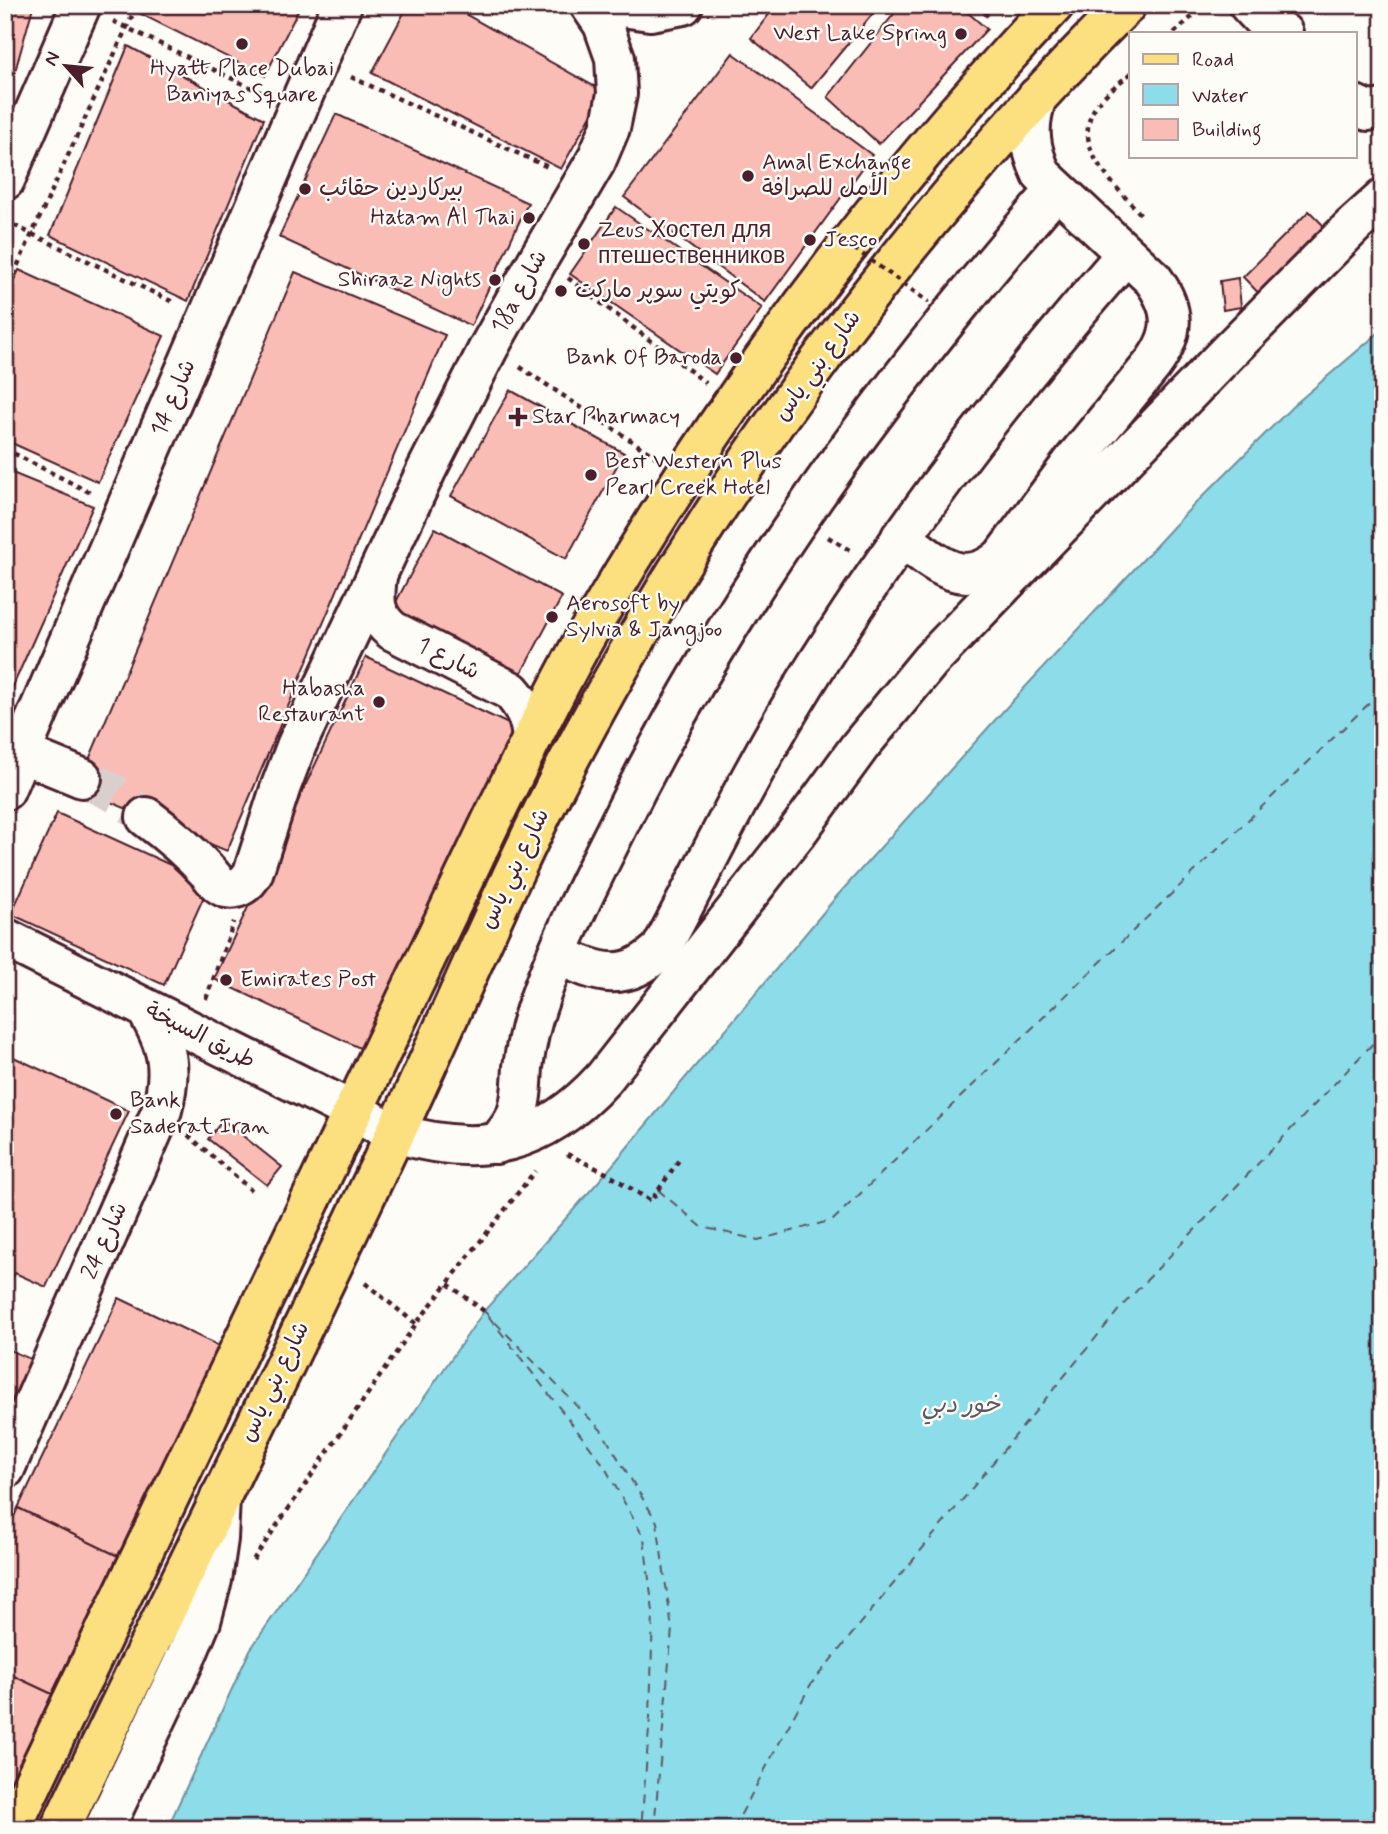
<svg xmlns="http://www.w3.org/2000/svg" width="1388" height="1834" font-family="Mynerve,'Playpen Sans Arabic',sans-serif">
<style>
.water{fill:#8cdce9;stroke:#72909d;stroke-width:2}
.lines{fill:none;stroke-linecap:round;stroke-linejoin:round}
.ferry{stroke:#5e5864;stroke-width:2;stroke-dasharray:9 7;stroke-linecap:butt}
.building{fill:#f9bdb5;stroke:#4a1f2b;stroke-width:2}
.minor-tunnel{stroke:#d9d0ce;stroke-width:38;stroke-dasharray:38 19;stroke-linecap:butt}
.minor-casing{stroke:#4a1f2b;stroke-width:44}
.major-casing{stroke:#4a1f2b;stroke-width:44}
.path{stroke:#4a1f2b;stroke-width:4.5;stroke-dasharray:5 5;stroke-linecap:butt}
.minor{stroke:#fdfcf7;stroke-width:38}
.major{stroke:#fce080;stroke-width:38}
.path-bridge{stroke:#4a1f2b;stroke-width:4.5;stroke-dasharray:5 5;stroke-linecap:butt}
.poi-dot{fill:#4a1f2b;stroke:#fdfcf7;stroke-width:2.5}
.labels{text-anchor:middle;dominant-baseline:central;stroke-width:5;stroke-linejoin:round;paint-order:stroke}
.poi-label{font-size:23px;fill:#4a1f2b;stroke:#fdfcf7;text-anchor:start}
.street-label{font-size:23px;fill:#4a1f2b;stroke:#fdfcf7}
.water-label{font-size:24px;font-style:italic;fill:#5e5864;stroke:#fdfcf7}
</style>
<rect width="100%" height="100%" fill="#fdfcf7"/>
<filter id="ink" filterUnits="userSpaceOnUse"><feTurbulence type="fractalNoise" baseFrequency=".0143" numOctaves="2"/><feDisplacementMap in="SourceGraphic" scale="14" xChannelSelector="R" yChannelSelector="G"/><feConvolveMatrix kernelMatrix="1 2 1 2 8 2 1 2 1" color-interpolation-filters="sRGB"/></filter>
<g filter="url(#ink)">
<polygon class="water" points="1383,329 1383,1829 167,1829 250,1650 484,1311 606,1173 837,896 1005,709 1187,512 1293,406"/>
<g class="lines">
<g class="ferry">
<polyline points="658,1190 702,1227 758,1240 833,1220 1383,690"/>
<polyline points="484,1311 601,1430 657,1522 672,1629 654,1829"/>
<polyline points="489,1317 603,1464 644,1538 653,1612 650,1717 641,1829"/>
<polyline points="733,1829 811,1684 1122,1306 1383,1033"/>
</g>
</g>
<g class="building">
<polygon points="5,5 33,7 7,100 5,100"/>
<polygon points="143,5 301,5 265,76 139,13"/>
<polygon points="415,5 449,5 604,92 561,169 372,73 406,9"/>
<polygon points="776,5 880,5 811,88 751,38"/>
<polygon points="901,5 959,5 987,29 879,144 828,97"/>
<polygon points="128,46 264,119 188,301 50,235"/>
<polygon points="733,53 872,155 765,302 624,197"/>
<polygon points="336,114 528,203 471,326 279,237"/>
<polygon points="616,207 762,308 715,374 570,274"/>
<polygon points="1309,211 1337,239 1270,305 1243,277"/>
<polygon points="19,270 164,336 98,482 5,440 5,300"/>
<polygon points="295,272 445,335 227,851 77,788"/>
<polygon points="1238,278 1241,307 1223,310 1220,281"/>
<polygon points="510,390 624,453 566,559 451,496"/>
<polygon points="5,470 93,506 5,704"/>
<polygon points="435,528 562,597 515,685 388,617"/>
<polygon points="366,657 517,728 364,1050 214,979"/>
<polygon points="57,813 210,883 164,985 11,914"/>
<polygon points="5,1053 129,1111 46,1287 15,1273 9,1284 5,1283"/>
<polygon points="223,1120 282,1167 267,1185 208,1139"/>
<polygon points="119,1298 219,1346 118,1556 18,1508"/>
<polygon points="5,1348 37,1362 5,1431"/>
<polygon points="18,1508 118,1556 52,1694 5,1672 5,1535"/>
<polygon points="5,1672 52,1694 5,1795"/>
</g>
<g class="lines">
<polyline class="minor-tunnel" points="82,778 116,794 146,817"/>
<g class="minor-casing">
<g id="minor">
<polyline points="608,5 650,11 683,5"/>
<polyline points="1249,5 1263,20 1283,33"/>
<polyline points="1355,105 1368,111 1383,109"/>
<polyline points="5,180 81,5"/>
<path d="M901,537C935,562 962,592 1002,557L1075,459L1152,365C1175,334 1176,311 1153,279L1042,175C1029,147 1027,126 1037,97"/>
<path d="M377,576C374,599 373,616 393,631L511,691C524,706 530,718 532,738"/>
<polyline points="21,753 82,778"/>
<polyline points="5,790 342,5"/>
<path d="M146,817C169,834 190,852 209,873C214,879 218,885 226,888C239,891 248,882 253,873L281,786L297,744L427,469L489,347L540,256L596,161L610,128L617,94L615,58L603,24L590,5"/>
<path d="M5,938L396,1133C482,1159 543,1145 604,1078L798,831L860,746L930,661L1228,352L1352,227L1383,199"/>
<path d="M558,955C600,974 625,984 661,949C704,869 742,788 789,710C886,548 1001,398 1125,255"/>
<path d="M496,1144C504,1135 511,1127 516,1116C522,1101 522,1083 523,1067C526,1046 530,1026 537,1006C556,949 588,886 615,832C729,598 886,385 1056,190"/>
<path d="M5,1469L162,1110C173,1068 168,1046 146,1009"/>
<polyline points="104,1829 185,1659 201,1621 212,1580 218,1539 220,1497"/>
</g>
</g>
<g class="major-casing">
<g id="major">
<path d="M11,1829L499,805C527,748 555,691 586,636C717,408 874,196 1054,5"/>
<path d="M60,1829C171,1598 285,1368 394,1136C454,1010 505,882 570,758C715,482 905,226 1126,5"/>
</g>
</g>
<g class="path">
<polyline points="396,5 404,9 406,5"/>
<polyline points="978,5 991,20"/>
<polyline points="113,21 266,95"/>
<polyline points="1174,33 1205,5"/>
<path d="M1131,73C1118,84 1101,96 1093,111C1072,151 1119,188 1142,216"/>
<polyline points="351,77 550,168"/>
<polyline points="5,221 175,303"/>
<polyline points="568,278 706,383"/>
<polyline points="5,293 137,5"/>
<polyline points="520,367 656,457"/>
<polyline points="5,449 93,494"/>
<polyline points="828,537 851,551"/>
<polyline points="206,999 234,922"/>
<polyline points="188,1135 251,1190"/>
<polyline points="567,1154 606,1173 651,1201 681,1157"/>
<polyline points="365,1283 416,1324"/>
<polyline points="448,1284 484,1311"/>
<polyline points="253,1560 416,1324 535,1171"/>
</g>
<use href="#minor" class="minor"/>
<use href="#major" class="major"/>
<polyline class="path-bridge" points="838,237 929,302"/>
</g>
</g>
<g class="poi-dot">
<circle cx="961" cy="34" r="7"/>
<circle cx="242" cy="44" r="7"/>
<circle cx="748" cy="176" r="7"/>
<circle cx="305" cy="189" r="7"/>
<circle cx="529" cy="218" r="7"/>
<circle cx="810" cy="240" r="7"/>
<circle cx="584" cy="244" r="7"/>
<circle cx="495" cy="280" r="7"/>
<circle cx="561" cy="291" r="7"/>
<circle cx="736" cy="358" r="7"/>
<path d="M514.5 406.5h7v7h7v7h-7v7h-7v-7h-7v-7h7z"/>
<circle cx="591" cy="475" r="7"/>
<circle cx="552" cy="617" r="7"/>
<circle cx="379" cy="702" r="7"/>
<circle cx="226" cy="980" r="7"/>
<circle cx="116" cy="1114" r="7"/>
</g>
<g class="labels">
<g class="poi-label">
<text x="947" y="34" text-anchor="end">West Lake Spring</text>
<text x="242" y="69" text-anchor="middle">Hyatt Place Dubai<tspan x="242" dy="26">Baniyas Square</tspan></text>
<text x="762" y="163">Amal Exchange<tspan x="762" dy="26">الأمل للصرافة</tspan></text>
<text x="319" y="189">بيركاردين حقائب</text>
<text x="515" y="218" text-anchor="end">Hatam Al Thai</text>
<text x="598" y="231">Zeus Хостел для<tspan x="598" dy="26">птешественников</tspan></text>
<text x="824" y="240">Jesco</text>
<text x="481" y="280" text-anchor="end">Shiraaz Nights</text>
<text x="575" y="291">كويتي سوپر ماركت</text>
<text x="722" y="358" text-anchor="end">Bank Of Baroda</text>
<text x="532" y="417">Star Pharmacy</text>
<text x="605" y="462">Best Western Plus<tspan x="605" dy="26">Pearl Creek Hotel</tspan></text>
<text x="566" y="604">Aerosoft by<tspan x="566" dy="26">Sylvia &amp; Jangjoo</tspan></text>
<text x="365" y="689" text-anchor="end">Habasha<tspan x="365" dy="26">Restaurant</tspan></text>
<text x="240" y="980">Emirates Post</text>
<text x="130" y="1101">Bank<tspan x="130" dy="26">Saderat Iran</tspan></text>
</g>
<g class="street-label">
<text transform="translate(520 292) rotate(-61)">18a شارع</text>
<text transform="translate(818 366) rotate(-54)">شارع بني ياس</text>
<text transform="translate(174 398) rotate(-67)">شارع 14</text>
<text transform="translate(448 659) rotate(27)">شارع 1</text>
<text transform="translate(515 869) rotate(-64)">شارع بني ياس</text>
<text transform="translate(200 1036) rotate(27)">طريق السبخة</text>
<text transform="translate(105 1241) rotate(-66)">شارع 24</text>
<text transform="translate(275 1382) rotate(-64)">شارع بني ياس</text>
</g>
<g class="water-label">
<text x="961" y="1405">خور دبي</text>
</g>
</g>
<rect width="1388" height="1834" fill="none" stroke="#fdfcf7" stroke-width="28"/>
<rect x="14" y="14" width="1360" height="1806" fill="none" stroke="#4a1f2b" stroke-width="2.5" filter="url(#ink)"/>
<rect x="1129" y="32" width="228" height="126" fill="#fdfcf7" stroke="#b5a4a5" stroke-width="2"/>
<rect x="1143" y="54" width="35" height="10" fill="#fce080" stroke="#b5a4a5" stroke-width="2"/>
<text x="1192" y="66" font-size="21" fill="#4a1f2b">Road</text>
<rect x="1143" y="84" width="35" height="21" fill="#8cdce9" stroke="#b5a4a5" stroke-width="2"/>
<text x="1192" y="102" font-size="21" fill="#4a1f2b">Water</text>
<rect x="1143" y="119" width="35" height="21" fill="#f9bdb5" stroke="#b5a4a5" stroke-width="2"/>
<text x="1192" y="136" font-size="21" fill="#4a1f2b">Building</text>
<g transform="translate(66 66) rotate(297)" stroke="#fdfcf7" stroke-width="5" paint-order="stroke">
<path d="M0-5L12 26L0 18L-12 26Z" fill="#4a1f2b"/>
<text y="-10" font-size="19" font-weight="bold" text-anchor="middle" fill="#4a1f2b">N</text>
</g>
</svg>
